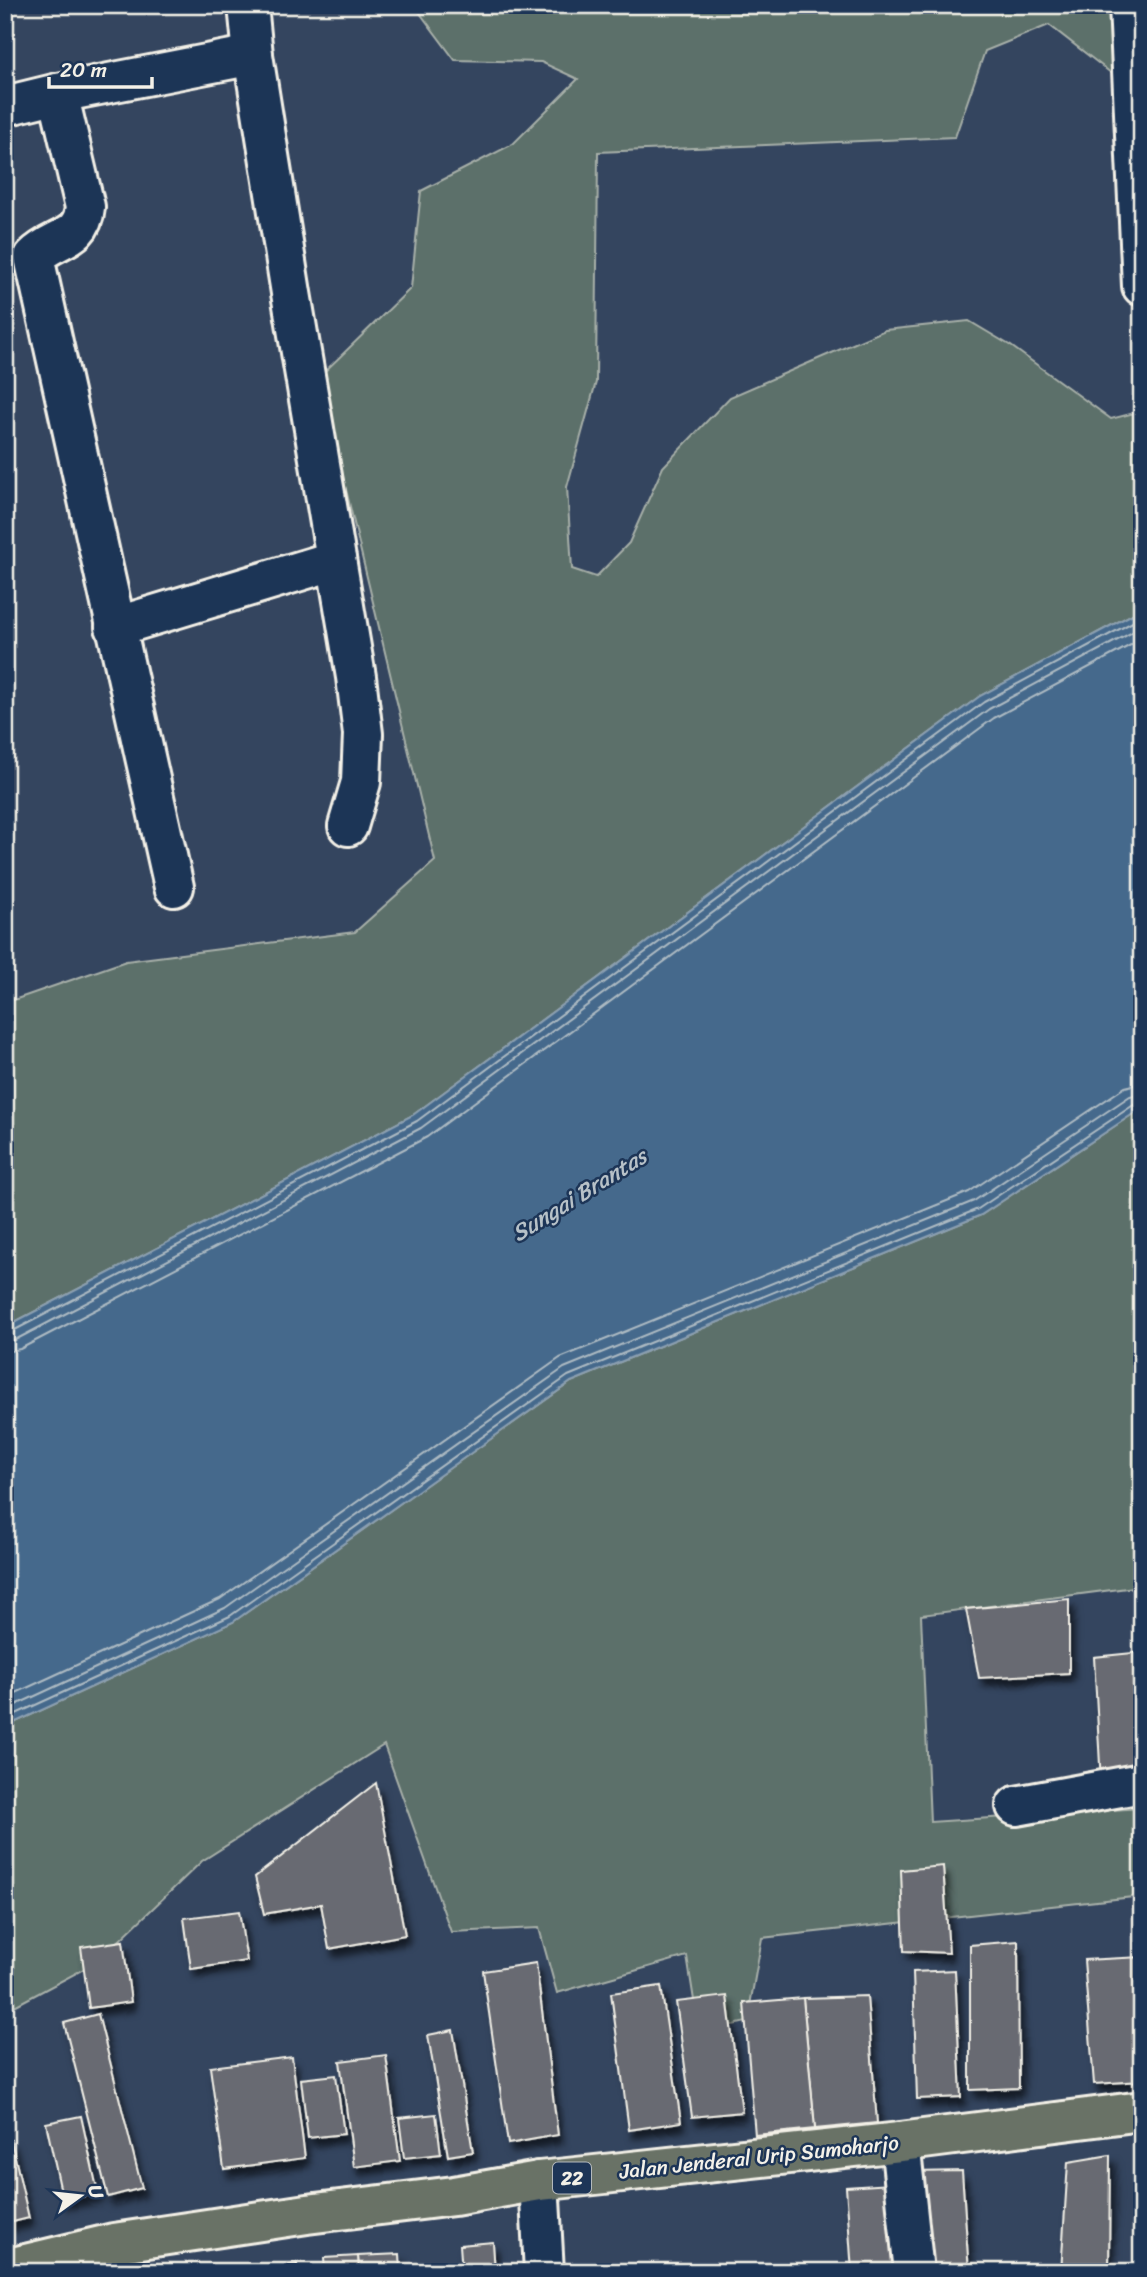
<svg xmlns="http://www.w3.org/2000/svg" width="1147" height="2277" font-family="Sriracha,sans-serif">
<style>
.green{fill:#5b6f6a;stroke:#a8b0a9;stroke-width:2}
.water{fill:#45698c;stroke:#8b9fb1;stroke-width:2}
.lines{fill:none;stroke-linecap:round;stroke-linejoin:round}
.shore{stroke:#aebbc3;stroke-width:2}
.building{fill:#686b72;stroke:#f4f1e8;stroke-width:2;filter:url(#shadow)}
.minor-casing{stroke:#f4f1e8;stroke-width:44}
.trunk-casing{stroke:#f4f1e8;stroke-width:44}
.minor{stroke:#1d3557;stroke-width:38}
.trunk{stroke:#697266;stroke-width:38}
.labels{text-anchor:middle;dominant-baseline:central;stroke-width:5;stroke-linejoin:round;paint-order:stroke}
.shield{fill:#1d3557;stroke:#b4b9bc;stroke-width:2}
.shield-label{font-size:19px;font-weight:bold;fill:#f4f1e8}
.street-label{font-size:21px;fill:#f4f1e8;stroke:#1d3557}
.water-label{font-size:23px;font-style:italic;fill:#b7c1c8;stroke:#1d3557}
</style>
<defs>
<filter id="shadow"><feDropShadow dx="4.5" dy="8" stdDeviation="3.5" flood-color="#0009"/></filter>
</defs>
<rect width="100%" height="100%" fill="#34455f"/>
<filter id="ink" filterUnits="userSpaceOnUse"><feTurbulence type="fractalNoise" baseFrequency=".0143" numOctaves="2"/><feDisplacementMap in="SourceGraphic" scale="14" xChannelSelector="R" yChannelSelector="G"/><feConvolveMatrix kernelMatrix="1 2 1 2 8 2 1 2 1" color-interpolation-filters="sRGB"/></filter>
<g filter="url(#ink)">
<g class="green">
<polygon points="414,5 1142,5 1129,87 1049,25 985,51 955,137 598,152 596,382 567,487 572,569 596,577 629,543 663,467 730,397 885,330 969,321 1011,346 1111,419 1142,411 1142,609 980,696 413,1115 5,1327 5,1003 126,961 355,932 435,861 319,377 411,288 421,191 513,144 578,79 541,62 455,60"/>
<polygon points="1142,1108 1142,1586 921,1615 930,1822 1142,1808 1142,1896 762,1938 747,2022 699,2032 687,1956 557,1993 539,1928 451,1932 384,1745 202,1861 97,1962 5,2011 5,1727 233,1622 571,1382 981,1215"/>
</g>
<polygon class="water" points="1142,609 1142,1108 981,1215 571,1382 233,1622 5,1727 5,1327 413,1115 980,696"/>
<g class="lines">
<g class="shore">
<polyline points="5,1333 11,1332 417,1121 984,702 1142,617"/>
<polyline points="5,1342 15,1340 421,1128 989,709 1142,627"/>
<polyline points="5,1352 20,1349 427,1137 994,718 1142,639"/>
<polyline points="5,1698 220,1599 560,1358 969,1192 1125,1087 1142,1083"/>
<polyline points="5,1710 225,1608 564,1368 974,1201 1130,1096 1142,1094"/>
<polyline points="5,1719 230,1616 568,1376 978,1209 1135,1104 1142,1102"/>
</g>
</g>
<g class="building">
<polygon points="1069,1599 1069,1673 979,1678 966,1609"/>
<polygon points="1142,1652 1142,1780 1101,1783 1094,1657"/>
<polygon points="376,1783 405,1935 329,1949 321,1904 264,1914 255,1877"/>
<polygon points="943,1866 949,1953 904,1951 901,1870"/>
<polygon points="239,1911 247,1961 191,1969 184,1918"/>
<polygon points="123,1941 131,2002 89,2008 81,1947"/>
<polygon points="1018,1941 1019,2088 970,2090 970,1945"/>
<polygon points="1142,1957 1142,2081 1094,2084 1084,1960"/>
<polygon points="536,1963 558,2135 508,2144 483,1971"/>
<polygon points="955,1970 961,2097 917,2099 913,1972"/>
<polygon points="661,1986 681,2122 629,2130 611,1993"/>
<polygon points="727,1996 742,2112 692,2117 676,2002"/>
<polygon points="867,1996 877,2123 815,2129 803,1998"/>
<polygon points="803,1998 815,2129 755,2135 744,2003"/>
<polygon points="98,2014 142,2188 108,2197 64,2023"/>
<polygon points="453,2030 473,2152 448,2156 428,2035"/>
<polygon points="386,2055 400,2161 354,2167 340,2061"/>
<polygon points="292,2057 305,2158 224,2169 210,2067"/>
<polygon points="336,2075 344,2134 308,2138 301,2079"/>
<polygon points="436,2114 441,2154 404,2158 399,2118"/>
<polygon points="81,2116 98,2193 63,2201 46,2123"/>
<polygon points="11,2140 29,2218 5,2224 5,2141"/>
<polygon points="1110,2155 1109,2272 1061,2272 1068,2162"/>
<polygon points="962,2171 969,2272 919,2272 914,2172"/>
<polygon points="891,2184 898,2272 852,2272 846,2187"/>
<polygon points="493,2242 495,2272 462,2272 460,2245"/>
<polygon points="400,2254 401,2272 359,2272 358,2256"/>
<polygon points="358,2256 359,2272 325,2272 324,2258"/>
<polygon points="297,2264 298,2272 246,2272 246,2271"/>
</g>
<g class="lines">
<g class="minor-casing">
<g id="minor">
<polyline points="248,5 253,55 291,293 356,677 363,734 361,782 348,826"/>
<polyline points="1129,5 1142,286"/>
<path d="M58,93L85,207C82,241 55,236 34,257L174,887"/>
<polyline points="5,106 58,93 253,55"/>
<polyline points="115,627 336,560"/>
<polyline points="1016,1806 1142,1783"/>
<polyline points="900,2142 914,2272"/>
<polyline points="539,2181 544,2272"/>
</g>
</g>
<g class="trunk-casing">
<polyline id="trunk" points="5,2269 114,2243 307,2214 454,2196 539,2181 900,2142 1142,2111"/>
</g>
<use href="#minor" class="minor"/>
<use href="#trunk" class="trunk"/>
</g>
</g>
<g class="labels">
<rect class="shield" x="553" y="2162.5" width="38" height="31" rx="5"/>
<g class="shield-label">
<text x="572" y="2178">22</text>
</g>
<g class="street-label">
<text transform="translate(759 2157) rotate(-6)">Jalan Jenderal Urip Sumoharjo</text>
</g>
<g class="water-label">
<text transform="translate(579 1195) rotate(-32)">Sungai Brantas</text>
</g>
</g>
<rect width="1147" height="2277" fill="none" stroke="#1d3557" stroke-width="28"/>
<rect x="14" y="14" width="1119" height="2249" fill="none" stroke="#f4f1e8" stroke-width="2.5" filter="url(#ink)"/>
<g transform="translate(80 2196) rotate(75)" stroke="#1d3557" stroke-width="5" paint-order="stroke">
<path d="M0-5L12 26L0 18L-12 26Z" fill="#f4f1e8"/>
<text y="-10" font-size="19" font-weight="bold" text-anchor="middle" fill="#f4f1e8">U</text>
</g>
<path d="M49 77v10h103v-10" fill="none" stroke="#f4f1e8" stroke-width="3.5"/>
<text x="60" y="77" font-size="21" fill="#f4f1e8" stroke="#1d3557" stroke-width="5" paint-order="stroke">20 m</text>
</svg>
